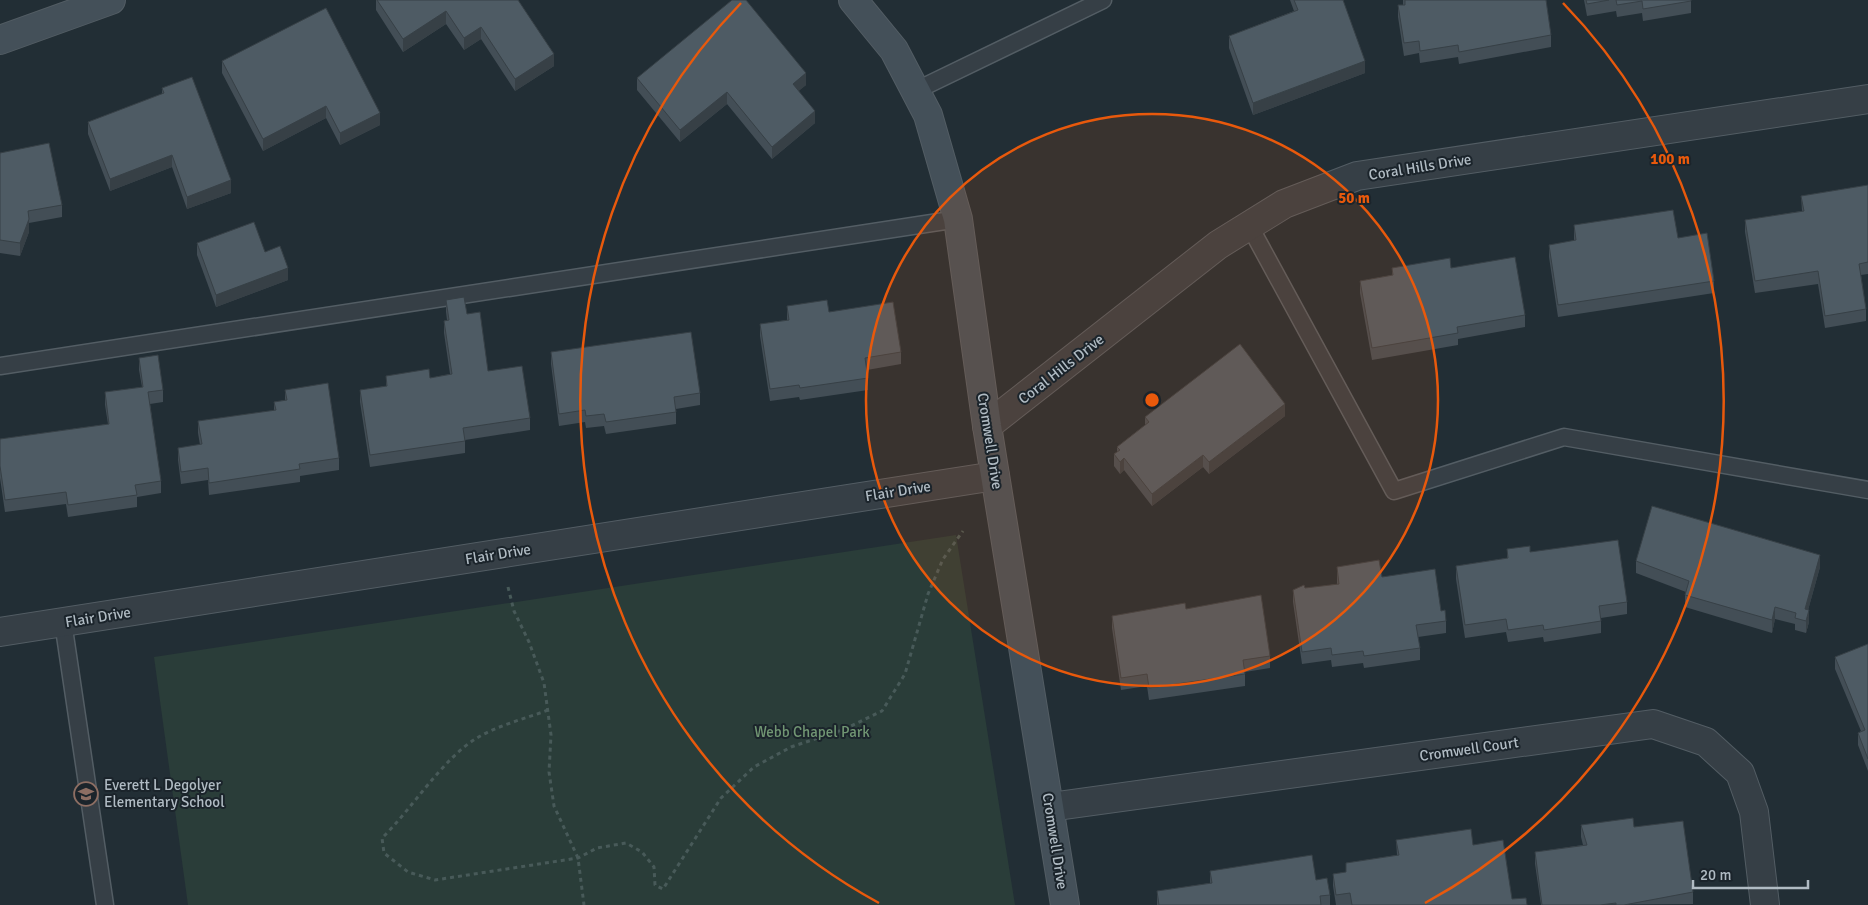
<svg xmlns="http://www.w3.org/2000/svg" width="1868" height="905" font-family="Signika,sans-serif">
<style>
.green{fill:#2a3d39}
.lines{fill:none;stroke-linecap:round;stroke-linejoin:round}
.lane-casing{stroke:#535d64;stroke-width:19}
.street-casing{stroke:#535d64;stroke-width:30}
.secondary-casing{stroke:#535d64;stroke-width:30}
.path{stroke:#485a59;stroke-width:3;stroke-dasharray:4 4;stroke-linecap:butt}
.lane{stroke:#363f46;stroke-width:16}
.street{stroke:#363f46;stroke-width:28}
.secondary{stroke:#445059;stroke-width:28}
.wall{fill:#434e56}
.shaded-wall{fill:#374046}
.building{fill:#4e5b64;stroke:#374046}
.ring{fill:none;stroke:#e8590c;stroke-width:2.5}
.labels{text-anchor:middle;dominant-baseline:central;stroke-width:4;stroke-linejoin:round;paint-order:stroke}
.street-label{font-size:15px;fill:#b0bbc3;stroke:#1b242b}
.park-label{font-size:15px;fill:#719673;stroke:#1b242b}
.poi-label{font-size:15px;fill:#b0bbc3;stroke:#1b242b;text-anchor:start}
.centre{fill:#e8590c;stroke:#1b242b;stroke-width:2.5}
.ring-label{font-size:15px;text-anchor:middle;font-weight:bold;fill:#e8590c;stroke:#1b242b;stroke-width:4;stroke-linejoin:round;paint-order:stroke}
</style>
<rect width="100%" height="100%" fill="#222e35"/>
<polygon class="green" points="956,535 1015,905 188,905 154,657"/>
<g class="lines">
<g class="lane-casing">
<g id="lane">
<polyline points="915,91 1103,0"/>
<polyline points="1249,225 1394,491 1564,437 1868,490"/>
<polyline points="0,366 958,219"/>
<polyline points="63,622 105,905"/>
</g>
</g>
<g class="street-casing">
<g id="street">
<polyline points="987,426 1218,245 1284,204 1357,176 1868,99"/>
<polyline points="0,632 995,476"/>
<polyline points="1050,807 1653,724 1706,742 1740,773 1754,812 1765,905"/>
</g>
</g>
<g class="secondary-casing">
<g id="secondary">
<polyline points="853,0 894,50 928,115 958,219 987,426 1065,905"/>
<polyline points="0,40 111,0"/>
</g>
</g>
<g class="path">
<polyline points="508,587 514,611 529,642 544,683 551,735 549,772 554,806 578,858 584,905"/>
<path d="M548,710C525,719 498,725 477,738C443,758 412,809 382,838L384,853L408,872L435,880L578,858L597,848L626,843L642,852L654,867L655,885L663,889L721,798L754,767L791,747L845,729L882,711L905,674L928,594L943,559L963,531"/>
</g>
<use href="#lane" class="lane"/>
<use href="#street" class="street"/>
<use href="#secondary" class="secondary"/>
</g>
<g class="wall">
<polygon points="376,0 518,0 554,66 515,91 481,39 464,50 446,24 403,52 376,10"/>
<polygon points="1290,0 1343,0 1365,73 1253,115 1229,48 1229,36 1294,11"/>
<polygon points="1403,0 1546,0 1551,35 1551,47 1459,64 1458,57 1420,63 1419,53 1404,56 1398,17 1398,5 1403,5"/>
<polygon points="1584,0 1691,0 1691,13 1643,21 1642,13 1617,17 1616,11 1587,16"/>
<polygon points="222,61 380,125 340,145 326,118 263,151 222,73"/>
<polygon points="637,78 806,85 798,91 815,123 772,159 727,104 680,142 637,90"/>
<polygon points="162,88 231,193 187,209 172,167 110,191 88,134 88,122 162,94"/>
<polygon points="0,153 62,205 62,217 29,223 29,232 20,256 0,253"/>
<polygon points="1868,185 1868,274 1861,275 1866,309 1866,321 1825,328 1818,284 1755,293 1745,232 1745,220 1802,211 1801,196"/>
<polygon points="1574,225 1678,238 1714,281 1714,293 1558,317 1549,257 1549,245 1574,241"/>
<polygon points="197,243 265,252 288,280 216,307 197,255"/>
<polygon points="1392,268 1451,268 1525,315 1525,327 1458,339 1458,345 1372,360 1360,293 1360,281 1392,275"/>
<polygon points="446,300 467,314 488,371 530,418 530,430 465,440 465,453 370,467 360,402 360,390 386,386 386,376 430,378 450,374 444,333 444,321 447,320 446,312"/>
<polygon points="787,306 829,312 901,352 901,364 867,370 868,378 868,390 800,400 799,397 770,401 760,336 760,324 787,320"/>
<polygon points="551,352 700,393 700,405 676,409 676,424 606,434 604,426 586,428 585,422 559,426 551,364"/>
<polygon points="139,358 163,390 163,402 150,404 161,481 161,493 137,497 137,507 68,517 66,504 5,512 0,478 0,439 108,424 105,405 105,392 142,387 139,370"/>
<polygon points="285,390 339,458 339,470 300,476 300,482 209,495 208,480 181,484 178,460 178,448 200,445 198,433 198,421 274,411 274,402 285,400"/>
<polygon points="1285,416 1209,474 1203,467 1152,506 1124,470 1120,474 1114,466 1114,454 1117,452 1117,447 1145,425 1145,417"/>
<polygon points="1507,549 1627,602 1627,614 1601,618 1601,633 1544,642 1543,637 1508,642 1506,632 1465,638 1456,579 1456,566 1507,558"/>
<polygon points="1636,561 1820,567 1808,610 1809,622 1806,633 1795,630 1795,624 1775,619 1772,633 1685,607 1685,595 1686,592 1636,573"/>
<polygon points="1337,567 1382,577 1441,611 1446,621 1446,633 1418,637 1420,648 1420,660 1364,668 1363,663 1332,667 1331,660 1302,664 1293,602 1293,590 1337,584"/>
<polygon points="1186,609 1270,656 1270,668 1245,672 1245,686 1149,700 1147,686 1121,690 1112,628 1112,616"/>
<polygon points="1868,644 1868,771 1858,745 1858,733 1861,731 1835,669 1835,657"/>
<polygon points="1581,825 1634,827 1693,892 1693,904 1541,905 1535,864 1535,852 1583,845 1581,837"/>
<polygon points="1396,840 1473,845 1512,899 1527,905 1336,905 1333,886 1333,874 1346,872 1346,863 1397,855"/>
<polygon points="1210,871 1316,880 1330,895 1330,905 1157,905 1157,891 1210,883"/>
</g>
<g class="shaded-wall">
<polygon points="446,11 446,24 403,52 403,39"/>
<polygon points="481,27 481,39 464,50 464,38"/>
<polygon points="554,54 554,66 515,91 515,79"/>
<polygon points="1365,61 1365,73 1253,115 1253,103"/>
<polygon points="806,73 806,85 793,96 793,84"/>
<polygon points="727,92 727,104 680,142 680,130"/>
<polygon points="326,106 326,118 263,151 263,139"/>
<polygon points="815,111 815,123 772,159 772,147"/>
<polygon points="380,113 380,125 340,145 340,133"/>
<polygon points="172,155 172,167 110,191 110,179"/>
<polygon points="231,180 231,193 187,209 187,197"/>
<polygon points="29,219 29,232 20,256 20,243"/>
<polygon points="288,268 288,280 216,307 216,295"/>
<polygon points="1285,404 1285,416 1209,474 1209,462"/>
<polygon points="1203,455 1203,467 1152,506 1152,494"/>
<polygon points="1124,458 1124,470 1120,474 1120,462"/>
<polygon points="1820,555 1820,567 1805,621 1805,609"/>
<polygon points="1775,607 1775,619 1772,633 1772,620"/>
<polygon points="1809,610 1809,622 1806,633 1806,621"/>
</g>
<g class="building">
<polygon points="377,0 518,0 554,54 515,79 481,27 464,38 446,11 403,39"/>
<polygon points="732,0 746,0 806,73 793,84 815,111 772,147 727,92 680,130 637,78"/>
<polygon points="1294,0 1343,0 1365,61 1253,103 1229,36 1298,10"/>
<polygon points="1405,0 1546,0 1551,35 1459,52 1458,45 1420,51 1419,41 1404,43 1398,5 1405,5"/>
<polygon points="1586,0 1609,0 1587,4"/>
<polygon points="1616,0 1691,0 1691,1 1643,9 1642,1 1617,5"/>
<polygon points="326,8 380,113 340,133 326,106 263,139 222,61"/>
<polygon points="192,77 231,180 187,197 172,155 110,179 88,122 164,93 162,88"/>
<polygon points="49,143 62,205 28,211 29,219 20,243 0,240 0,153"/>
<polygon points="1868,185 1868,262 1859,264 1866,309 1825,316 1818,271 1755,281 1745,220 1804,211 1801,196"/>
<polygon points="1673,210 1678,238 1707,233 1714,281 1558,305 1549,245 1576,240 1574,225"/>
<polygon points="254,222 265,252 280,246 288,268 216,295 197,243"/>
<polygon points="1515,257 1525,315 1457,327 1458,333 1372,348 1360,281 1393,275 1392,268 1450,258 1451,268"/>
<polygon points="464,297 467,314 480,312 488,371 522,366 530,418 463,428 465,441 370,455 360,390 387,386 386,376 429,369 430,378 452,374 444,321 449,320 446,300"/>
<polygon points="827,300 829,312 893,302 901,352 865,358 868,378 800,388 799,385 770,389 760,324 789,320 787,306"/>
<polygon points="691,332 700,393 674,397 676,412 606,422 604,414 586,416 585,410 559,414 551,352"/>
<polygon points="1240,344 1285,404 1209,462 1203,455 1152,494 1124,458 1120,462 1114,454 1120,450 1117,447 1149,422 1145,417"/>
<polygon points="158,355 163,390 148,392 161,481 135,485 137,495 68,505 66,492 5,500 0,466 0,439 109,424 105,392 143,387 139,358"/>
<polygon points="328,383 339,458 299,464 300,469 209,483 208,468 181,472 178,448 202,444 198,421 276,410 274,402 287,400 285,390"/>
<polygon points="1652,506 1820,555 1805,609 1809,610 1806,621 1795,618 1796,613 1775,607 1772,620 1685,595 1689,581 1636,561"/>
<polygon points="1618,540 1627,602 1599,606 1601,621 1544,630 1543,625 1508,630 1506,619 1465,625 1456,566 1508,558 1507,549 1530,546 1530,552"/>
<polygon points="1379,560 1382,577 1435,569 1441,611 1445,610 1446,621 1416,625 1420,648 1364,656 1363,651 1332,655 1331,648 1302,652 1293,590 1304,585 1305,588 1339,584 1337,567"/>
<polygon points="1261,595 1270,656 1243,660 1245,674 1149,688 1147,674 1121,678 1112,616 1185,603 1186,609"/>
<polygon points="1868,644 1868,759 1858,733 1865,730 1835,657"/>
<polygon points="1633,818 1634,827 1683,821 1693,892 1624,905 1616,905 1616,903 1600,905 1542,905 1535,852 1587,845 1581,825"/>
<polygon points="1471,829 1473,845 1503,840 1512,899 1526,898 1527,905 1352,905 1350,893 1336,895 1333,874 1346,872 1346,863 1399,855 1396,840"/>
<polygon points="1312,855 1316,880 1327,878 1330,895 1320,896 1321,905 1159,905 1157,891 1212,883 1210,871"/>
</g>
<circle cx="1152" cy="400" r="286" fill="#e8590c" fill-opacity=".12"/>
<g class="ring">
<circle cx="1152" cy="400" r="286"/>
<path d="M879 903A572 572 0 0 1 741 3M1563 3A572 572 0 0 1 1425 903"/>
</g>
<defs>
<g id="school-ring" transform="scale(1.25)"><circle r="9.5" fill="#1b242b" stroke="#8d6e63" stroke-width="1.5"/><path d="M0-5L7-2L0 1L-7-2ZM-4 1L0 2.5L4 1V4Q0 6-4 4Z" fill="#8d6e63"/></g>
</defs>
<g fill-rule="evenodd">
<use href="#school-ring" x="86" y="794"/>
</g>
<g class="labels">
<g class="street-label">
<text transform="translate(1420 167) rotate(-9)">Coral Hills Drive</text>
<text transform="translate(1061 369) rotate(-38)">Coral Hills Drive</text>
<text transform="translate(990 441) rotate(81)">Cromwell Drive</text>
<text transform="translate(898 491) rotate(-9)">Flair Drive</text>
<text transform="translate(498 554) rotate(-9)">Flair Drive</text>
<text transform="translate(98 617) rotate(-9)">Flair Drive</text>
<text transform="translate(1469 749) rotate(-8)">Cromwell Court</text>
<text transform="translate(1055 841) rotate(81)">Cromwell Drive</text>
</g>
<g class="park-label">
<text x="812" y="732">Webb Chapel Park</text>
</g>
<g class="poi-label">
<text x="104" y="785">Everett L Degolyer<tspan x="104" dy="17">Elementary School</tspan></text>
</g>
</g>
<circle cx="1152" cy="400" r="8" class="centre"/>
<g class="ring-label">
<text x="1670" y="164">100 m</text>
<text x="1354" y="203">50 m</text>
</g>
<path d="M1693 880v8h115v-8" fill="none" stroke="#b0bbc3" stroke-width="2.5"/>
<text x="1700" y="880" font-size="15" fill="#b0bbc3" stroke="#1b242b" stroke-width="4" paint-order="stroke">20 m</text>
</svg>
